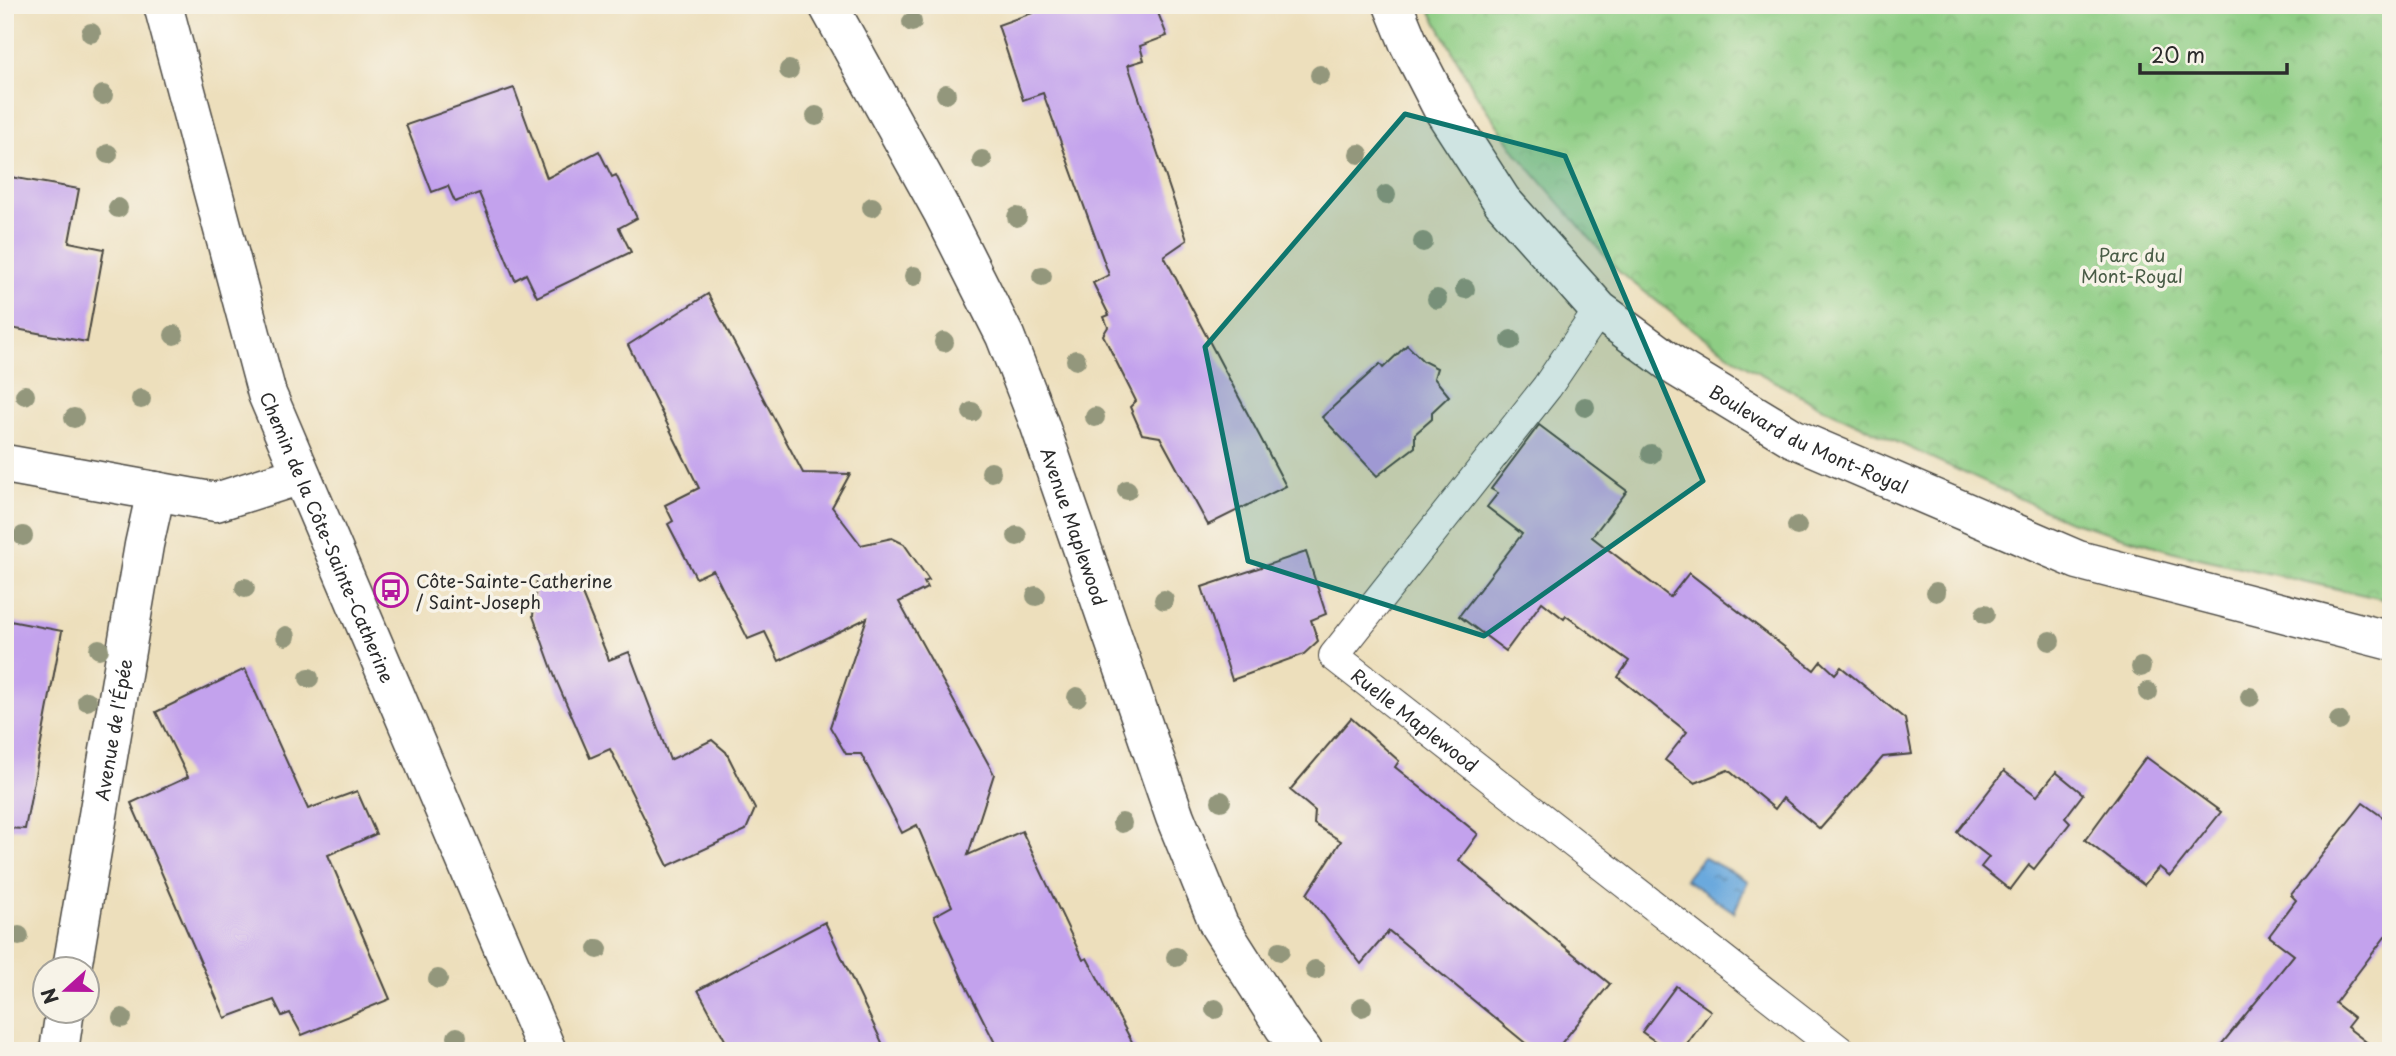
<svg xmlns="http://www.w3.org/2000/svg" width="2396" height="1056" font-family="'Playpen Sans',sans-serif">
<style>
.park{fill:url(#park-crowns);stroke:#5c7c58;stroke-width:2}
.water{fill:url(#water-ripples);stroke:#4b6a84;stroke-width:2}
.building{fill:#c3a2ed}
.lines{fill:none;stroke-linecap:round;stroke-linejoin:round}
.lane-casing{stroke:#484641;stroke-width:32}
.street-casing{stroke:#484641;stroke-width:41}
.secondary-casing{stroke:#484641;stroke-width:41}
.lane{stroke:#fff;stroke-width:30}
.street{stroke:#fff;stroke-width:38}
.secondary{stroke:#fff;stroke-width:38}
.tree{fill:#93977b}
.marked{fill:#0f766e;fill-opacity:0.2;stroke:#0f766e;stroke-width:5;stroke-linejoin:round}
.labels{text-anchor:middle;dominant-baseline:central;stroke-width:7;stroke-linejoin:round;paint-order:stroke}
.park-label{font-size:18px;fill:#495c46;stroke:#f7f3e8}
.street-label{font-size:18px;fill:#2b2b2b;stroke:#f7f3e8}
.poi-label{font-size:18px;fill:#2b2b2b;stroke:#f7f3e8;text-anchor:start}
</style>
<defs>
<pattern id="park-crowns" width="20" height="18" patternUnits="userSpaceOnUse" patternTransform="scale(1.75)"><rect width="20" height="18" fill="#8ecd84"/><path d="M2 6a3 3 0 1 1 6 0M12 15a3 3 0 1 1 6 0" fill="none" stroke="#7bb072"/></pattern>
<pattern id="water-ripples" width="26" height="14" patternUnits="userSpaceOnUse" patternTransform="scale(1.75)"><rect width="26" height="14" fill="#6ba9dd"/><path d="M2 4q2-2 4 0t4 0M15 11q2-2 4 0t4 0" fill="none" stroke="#588ab3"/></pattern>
</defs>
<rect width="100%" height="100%" fill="#f7f3e8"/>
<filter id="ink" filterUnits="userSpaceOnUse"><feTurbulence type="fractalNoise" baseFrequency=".0143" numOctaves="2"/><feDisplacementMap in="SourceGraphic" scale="14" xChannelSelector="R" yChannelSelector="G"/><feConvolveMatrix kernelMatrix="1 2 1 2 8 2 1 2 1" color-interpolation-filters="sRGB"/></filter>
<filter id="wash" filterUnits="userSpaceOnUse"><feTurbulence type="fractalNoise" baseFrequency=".00686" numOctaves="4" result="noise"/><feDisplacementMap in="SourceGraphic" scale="28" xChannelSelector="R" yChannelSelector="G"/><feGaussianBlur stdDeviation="1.57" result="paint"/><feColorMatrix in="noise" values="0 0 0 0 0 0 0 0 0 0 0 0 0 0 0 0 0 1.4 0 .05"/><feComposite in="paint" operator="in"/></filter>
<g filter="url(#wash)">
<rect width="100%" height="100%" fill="#eddfbc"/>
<polygon class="park" points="1427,5 2391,5 2391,601 2182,554 2066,520 1821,407 1748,367 1699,334 1618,271 1518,155 1476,94"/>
<polygon class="water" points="1703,857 1748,881 1734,912 1685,879"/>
<g id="blocks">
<g class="building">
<polygon points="1030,5 1155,5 1167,36 1140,46 1144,60 1128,65 1187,240 1164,256 1286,486 1208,525 1160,437 1142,434 1130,407 1136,401 1103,335 1108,327 1104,317 1109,315 1093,283 1109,275 1043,93 1023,100 998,25 1032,13"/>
<polygon points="514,88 547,178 599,151 612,177 616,175 637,218 619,228 631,252 537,297 526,274 515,280 479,193 455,202 448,186 432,192 406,125"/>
<polygon points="5,176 79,189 69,242 104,249 87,342 5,327"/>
<polygon points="708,294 803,473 850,474 832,507 861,545 892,538 904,544 929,580 924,582 927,588 899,602 994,774 968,855 1022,831 1083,960 1087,958 1137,1051 999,1051 962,978 934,916 952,906 917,825 902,833 861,754 846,754 830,727 867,618 779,661 765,632 748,639 713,570 696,578 668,524 673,521 665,505 699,488 628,345"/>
<polygon points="1407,345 1423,361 1437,368 1434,378 1449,396 1432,412 1432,419 1415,434 1415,447 1377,476 1322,417 1380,364 1383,368"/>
<polygon points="1539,425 1627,491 1592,537 1670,597 1689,573 1814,670 1821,661 1835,674 1841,667 1905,719 1912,754 1883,757 1820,829 1783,798 1775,809 1728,770 1695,783 1665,760 1687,732 1618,677 1629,661 1566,616 1564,619 1542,602 1506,651 1459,616 1522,534 1487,507 1498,493 1491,489"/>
<polygon points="1306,552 1326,614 1311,620 1318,641 1304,654 1232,680 1202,587"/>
<polygon points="537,579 577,582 609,660 629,652 670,760 712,740 726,752 755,809 746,830 668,866 610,749 590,758 556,680 533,616"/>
<polygon points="5,620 62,631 25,829 5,828"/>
<polygon points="245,669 308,809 357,791 376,834 328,855 390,999 302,1035 290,1013 282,1016 274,1000 225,1018 131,803 188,777 156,712"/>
<polygon points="1351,718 1399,761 1395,767 1478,834 1459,860 1610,984 1555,1051 1535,1051 1389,931 1361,964 1307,894 1341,841 1314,824 1315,811 1290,790"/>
<polygon points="2146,757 2221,812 2170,876 2159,867 2144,885 2085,840"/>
<polygon points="2004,771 2037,796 2056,772 2083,794 2065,818 2070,823 2034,869 2029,865 2010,890 1981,867 1989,857 1957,832"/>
<polygon points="2363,803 2391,823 2391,929 2335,1003 2354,1018 2347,1027 2378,1051 2216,1051 2294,955 2269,936 2296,900 2291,895"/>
<polygon points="825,922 886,1051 731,1051 698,990"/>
<polygon points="1676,986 1711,1011 1682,1051 1669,1051 1642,1032"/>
</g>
</g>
</g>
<g filter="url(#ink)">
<use href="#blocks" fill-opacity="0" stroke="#484641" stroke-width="2"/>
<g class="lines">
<g class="lane-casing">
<g id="lane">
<path id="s1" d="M1599,310L1547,387L1334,656L1840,1051"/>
</g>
</g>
<g class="street-casing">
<g id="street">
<path id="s2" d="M828,5L942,211L1005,336L1039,423L1175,817L1219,925L1284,1027L1303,1051"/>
<path id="s3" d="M1393,5L1409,44L1442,108L1502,201L1599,310L1676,367L1793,438L2078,560L2391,641"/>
<path id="s4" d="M72,968L144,545L156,491"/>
<polyline points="59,1051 65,1010"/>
</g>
</g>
<g class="secondary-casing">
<g id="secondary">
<path id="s5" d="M163,5L267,394L547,1051"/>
<polyline points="5,464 216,502 301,475"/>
</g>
</g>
<use href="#lane" class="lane"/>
<use href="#street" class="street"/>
<use href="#secondary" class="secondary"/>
</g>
<g class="tree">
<circle cx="912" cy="22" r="10"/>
<circle cx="91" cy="33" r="10"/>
<circle cx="789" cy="70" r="10"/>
<circle cx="1320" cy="75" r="10"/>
<circle cx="946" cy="94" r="10"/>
<circle cx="103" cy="95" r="10"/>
<circle cx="816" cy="116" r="10"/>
<circle cx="108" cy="154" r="10"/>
<circle cx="1359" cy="154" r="10"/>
<circle cx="982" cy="160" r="10"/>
<circle cx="1386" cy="195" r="10"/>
<circle cx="872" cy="207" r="10"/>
<circle cx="118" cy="208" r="10"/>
<circle cx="1017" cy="217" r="10"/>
<circle cx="1423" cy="242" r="10"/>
<circle cx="914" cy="276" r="10"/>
<circle cx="1042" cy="276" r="10"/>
<circle cx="1465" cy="289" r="10"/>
<circle cx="1437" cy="299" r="10"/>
<circle cx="174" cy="335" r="10"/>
<circle cx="1511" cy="340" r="10"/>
<circle cx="944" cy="342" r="10"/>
<circle cx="1076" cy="360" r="10"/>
<circle cx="25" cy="395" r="10"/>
<circle cx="141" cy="399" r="10"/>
<circle cx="1585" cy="407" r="10"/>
<circle cx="972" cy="412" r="10"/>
<circle cx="1095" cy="417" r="10"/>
<circle cx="74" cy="418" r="10"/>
<circle cx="1651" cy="454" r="10"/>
<circle cx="991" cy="472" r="10"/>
<circle cx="1127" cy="490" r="10"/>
<circle cx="1797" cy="526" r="10"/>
<circle cx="23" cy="536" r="10"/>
<circle cx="1017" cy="536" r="10"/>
<circle cx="245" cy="588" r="10"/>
<circle cx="1936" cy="592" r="10"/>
<circle cx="1036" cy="596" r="10"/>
<circle cx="1164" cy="600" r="10"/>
<circle cx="1985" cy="614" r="10"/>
<circle cx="286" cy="636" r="10"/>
<circle cx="2050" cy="641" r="10"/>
<circle cx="99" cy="649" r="10"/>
<circle cx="2141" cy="667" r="10"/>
<circle cx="309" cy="678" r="10"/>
<circle cx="2148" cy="692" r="10"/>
<circle cx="1077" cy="697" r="10"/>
<circle cx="2250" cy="697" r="10"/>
<circle cx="87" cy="701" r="10"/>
<circle cx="2339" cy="721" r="10"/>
<circle cx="1221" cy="801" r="10"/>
<circle cx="1122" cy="823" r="10"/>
<circle cx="19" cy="936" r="10"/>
<circle cx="598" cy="949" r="10"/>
<circle cx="1280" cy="951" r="10"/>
<circle cx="1176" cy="957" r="10"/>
<circle cx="1315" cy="970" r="10"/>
<circle cx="438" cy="979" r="10"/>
<circle cx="1362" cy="1007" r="10"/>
<circle cx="1215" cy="1009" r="10"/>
<circle cx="122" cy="1018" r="10"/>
<circle cx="457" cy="1037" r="10"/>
</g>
</g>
<path class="marked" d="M1405,114L1565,156L1703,481L1484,636L1248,561L1205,347Z"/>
<defs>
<g id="bus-ring" transform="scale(1.75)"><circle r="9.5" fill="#f7f3e8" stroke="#b5179e" stroke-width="1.5"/><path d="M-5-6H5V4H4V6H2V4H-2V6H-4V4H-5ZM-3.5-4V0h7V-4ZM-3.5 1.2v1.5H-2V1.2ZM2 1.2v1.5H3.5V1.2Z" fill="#b5179e"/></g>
</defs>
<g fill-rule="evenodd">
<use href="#bus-ring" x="391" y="590"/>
</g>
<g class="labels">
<g class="park-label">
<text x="2132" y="254">Parc du<tspan x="2132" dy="21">Mont-Royal</tspan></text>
</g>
<g class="street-label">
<text stroke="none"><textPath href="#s3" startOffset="618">Boulevard du Mont-Royal</textPath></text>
<text stroke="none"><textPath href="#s2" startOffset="578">Avenue Maplewood</textPath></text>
<text stroke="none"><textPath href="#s5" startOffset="558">Chemin de la Côte-Sainte-Catherine</textPath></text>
<text stroke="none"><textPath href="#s1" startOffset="539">Ruelle Maplewood</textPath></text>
<text stroke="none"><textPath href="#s4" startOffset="242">Avenue de l'Épée</textPath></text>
</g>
<g class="poi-label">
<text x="416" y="580">Côte-Sainte-Catherine<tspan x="416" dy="21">/ Saint-Joseph</tspan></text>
</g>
</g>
<rect width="2396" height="1056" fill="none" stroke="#f7f3e8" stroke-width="28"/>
<g transform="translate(66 990) rotate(249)"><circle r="33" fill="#f7f3e8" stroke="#a5a39c" stroke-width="2"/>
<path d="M0-5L12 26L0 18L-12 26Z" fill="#b5179e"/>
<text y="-10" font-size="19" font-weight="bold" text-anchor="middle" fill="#2b2b2b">N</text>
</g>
<path d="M2140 63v10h147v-10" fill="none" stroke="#2b2b2b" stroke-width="3.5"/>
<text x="2151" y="63" font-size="21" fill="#2b2b2b" stroke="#f7f3e8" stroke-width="5" paint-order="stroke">20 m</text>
</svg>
